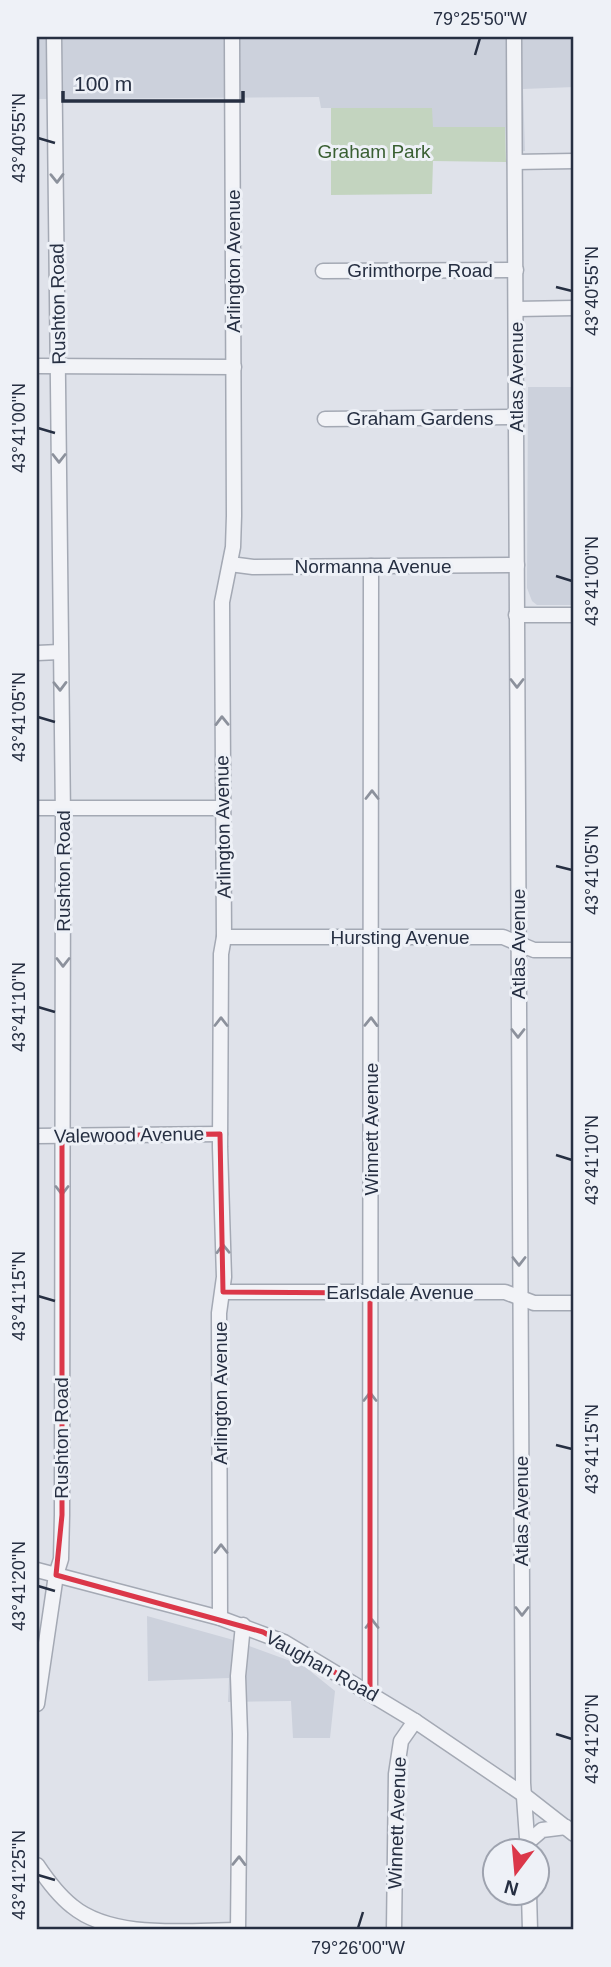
<svg xmlns="http://www.w3.org/2000/svg" width="611" height="1967" font-family="Arial,sans-serif">
<style>
.built{fill:#ccd1dc}
.green{fill:#c3d4bf}
.lines{fill:none;stroke-linecap:round;stroke-linejoin:round}
.minor-casing{stroke:#a4a9b4;stroke-width:17}
.minor{stroke:#f2f3f7;stroke-width:14}
.oneway{stroke:#8c919c}
.marked{fill:none;stroke:#db3749;stroke-width:5;stroke-linejoin:round}
.ticks{fill:none;stroke:#262f42;stroke-width:2.5}
.labels{text-anchor:middle;dominant-baseline:central;stroke-width:6;stroke-linejoin:round;paint-order:stroke}
.park-label{font-size:19px;fill:#395f32;stroke:#eef1f7}
.street-label{font-size:19px;fill:#262f42;stroke:#eef1f7}
.neatline{fill:none;stroke:#262f42;stroke-width:2.5}
.ticks-label{font-size:18px;text-anchor:middle;fill:#262f42}
</style>
<rect width="100%" height="100%" fill="#dfe2ea"/>
<g class="built">
<polygon points="37,37 574,37 574,87 523,89 525,151 506,153 505,127 432,127 431,108 321,108 319,97 37,99"/>
<polygon points="528,387 574,387 574,605 537,605 532,601 527,588"/>
<polygon points="147,1616 230,1639 304,1666 335,1691 330,1738 293,1738 291,1701 228,1702 229,1678 148,1681"/>
</g>
<polygon class="green" points="331,108 432,108 433,127 505,127 506,162 433,161 432,194 331,195"/>
<g class="lines">
<g class="minor-casing">
<g id="minor">
<polyline points="514,37 523,1783 528,1852"/>
<polyline points="515,162 574,161"/>
<polyline points="323,271 516,270"/>
<polyline points="516,309 574,308"/>
<polyline points="37,366 234,367"/>
<polyline points="325,419 515,417"/>
<polyline points="230,564 253,567 517,565"/>
<polyline points="516,615 574,615"/>
<polyline points="37,653 60,652"/>
<polyline points="37,808 223,808"/>
<polyline points="224,937 503,937 534,950 574,950"/>
<polyline points="37,1136 220,1134"/>
<polyline points="223,1292 505,1292 534,1303 574,1303"/>
<polyline points="37,1570 220,1618 284,1642 415,1721 524,1795 574,1834"/>
<polyline points="220,1618 219,1313 224,1277 220,1147 221,954 224,937 222,602 233,547 234,516 232,37"/>
<polyline points="370,1692 371,566"/>
<polyline points="37,1704 56,1575 61,1559 62,1515 63,818 54,37"/>
<polyline points="528,1842 542,1830 566,1827"/>
<path d="M37,1865C47,1880 58,1895 72,1906C113,1940 188,1930 238,1930"/>
<polyline points="529,1894 530,1930"/>
<polyline points="238,1930 240,1734 238,1676 243,1625"/>
<polyline points="394,1930 396,1774 401,1741 415,1721"/>
</g>
</g>
<use href="#minor" class="minor"/>
</g>
<defs><path id="oneway-chevron" d="M-2-3.5L2.5 0L-2 3.5" fill="none" stroke-width="1.6" stroke-linecap="round" stroke-linejoin="round" transform="scale(1.75)"/></defs>
<g class="oneway">
<use href="#oneway-chevron" transform="translate(57 178) rotate(89)"/>
<use href="#oneway-chevron" transform="translate(59 458) rotate(90)"/>
<use href="#oneway-chevron" transform="translate(517 683) rotate(90)"/>
<use href="#oneway-chevron" transform="translate(60 686) rotate(89)"/>
<use href="#oneway-chevron" transform="translate(222 721) rotate(-91)"/>
<use href="#oneway-chevron" transform="translate(372 795) rotate(-90)"/>
<use href="#oneway-chevron" transform="translate(63 962) rotate(90)"/>
<use href="#oneway-chevron" transform="translate(221 1022) rotate(-90)"/>
<use href="#oneway-chevron" transform="translate(371 1022) rotate(-89)"/>
<use href="#oneway-chevron" transform="translate(518 1033) rotate(90)"/>
<use href="#oneway-chevron" transform="translate(62 1190) rotate(90)"/>
<use href="#oneway-chevron" transform="translate(223 1249) rotate(-92)"/>
<use href="#oneway-chevron" transform="translate(519 1261) rotate(90)"/>
<use href="#oneway-chevron" transform="translate(370 1397) rotate(-90)"/>
<use href="#oneway-chevron" transform="translate(221 1549) rotate(-90)"/>
<use href="#oneway-chevron" transform="translate(522 1611) rotate(90)"/>
<use href="#oneway-chevron" transform="translate(372 1624) rotate(-90)"/>
<use href="#oneway-chevron" transform="translate(239 1861) rotate(-89)"/>
</g>
<path class="marked" d="M220,1134L223,1292L370,1293V1692L263,1632L56,1575L62,1515V1136Z"/>
<path class="ticks" d="M475,55L480,38M38,138L55,143M556,287L572,291M38,428L55,433M556,576L572,581M38,717L55,722M556,866L572,870M38,1007L55,1012M556,1155L572,1160M38,1296L55,1301M556,1445L572,1449M38,1586L55,1591M556,1734L572,1739M38,1875L55,1880M358,1928L363,1912"/>
<g class="labels">
<g class="park-label">
<text x="374" y="151">Graham Park</text>
</g>
<g class="street-label">
<text transform="translate(233 261) rotate(-90)">Arlington Avenue</text>
<text x="420" y="270">Grimthorpe Road</text>
<text transform="translate(58 304) rotate(-91)">Rushton Road</text>
<text transform="translate(516 377) rotate(-90)">Atlas Avenue</text>
<text x="420" y="418">Graham Gardens</text>
<text x="373" y="566">Normanna Avenue</text>
<text transform="translate(223 827) rotate(-91)">Arlington Avenue</text>
<text transform="translate(63 871) rotate(-90)">Rushton Road</text>
<text x="400" y="937">Hursting Avenue</text>
<text transform="translate(518 944) rotate(-90)">Atlas Avenue</text>
<text transform="translate(371 1129) rotate(-90)">Winnett Avenue</text>
<text transform="translate(129 1135) rotate(-1)">Valewood Avenue</text>
<text x="400" y="1292">Earlsdale Avenue</text>
<text transform="translate(220 1393) rotate(-90)">Arlington Avenue</text>
<text transform="translate(61 1438) rotate(-90)">Rushton Road</text>
<text transform="translate(521 1511) rotate(-90)">Atlas Avenue</text>
<text transform="translate(322 1666) rotate(29)">Vaughan Road</text>
<text transform="translate(397 1823) rotate(-88)">Winnett Avenue</text>
</g>
</g>
<rect width="611" height="1967" fill="none" stroke="#eef1f7" stroke-width="77"/>
<g transform="translate(516 1872) rotate(196)"><circle r="33" fill="#eef1f7" stroke="#9ea3af" stroke-width="2"/>
<path d="M0-5L12 26L0 18L-12 26Z" fill="#db3749"/>
<text y="-10" font-size="19" font-weight="bold" text-anchor="middle" fill="#262f42">N</text>
</g>
<path d="M63 91v10h180v-10" fill="none" stroke="#262f42" stroke-width="3.5"/>
<text x="74" y="91" font-size="21" fill="#262f42" stroke="#eef1f7" stroke-width="5" paint-order="stroke">100 m</text>
<rect x="38" y="38" width="534" height="1890" class="neatline"/>
<g class="ticks-label">
<text x="480" y="25">79°25'50"W</text>
<text transform="translate(19 138) rotate(-90)" y="6">43°40'55"N</text>
<text transform="translate(592 291) rotate(-90)" y="6">43°40'55"N</text>
<text transform="translate(19 428) rotate(-90)" y="6">43°41'00"N</text>
<text transform="translate(592 581) rotate(-90)" y="6">43°41'00"N</text>
<text transform="translate(19 717) rotate(-90)" y="6">43°41'05"N</text>
<text transform="translate(592 870) rotate(-90)" y="6">43°41'05"N</text>
<text transform="translate(19 1007) rotate(-90)" y="6">43°41'10"N</text>
<text transform="translate(592 1160) rotate(-90)" y="6">43°41'10"N</text>
<text transform="translate(19 1296) rotate(-90)" y="6">43°41'15"N</text>
<text transform="translate(592 1449) rotate(-90)" y="6">43°41'15"N</text>
<text transform="translate(19 1586) rotate(-90)" y="6">43°41'20"N</text>
<text transform="translate(592 1739) rotate(-90)" y="6">43°41'20"N</text>
<text transform="translate(19 1875) rotate(-90)" y="6">43°41'25"N</text>
<text x="358" y="1954">79°26'00"W</text>
</g>
</svg>
